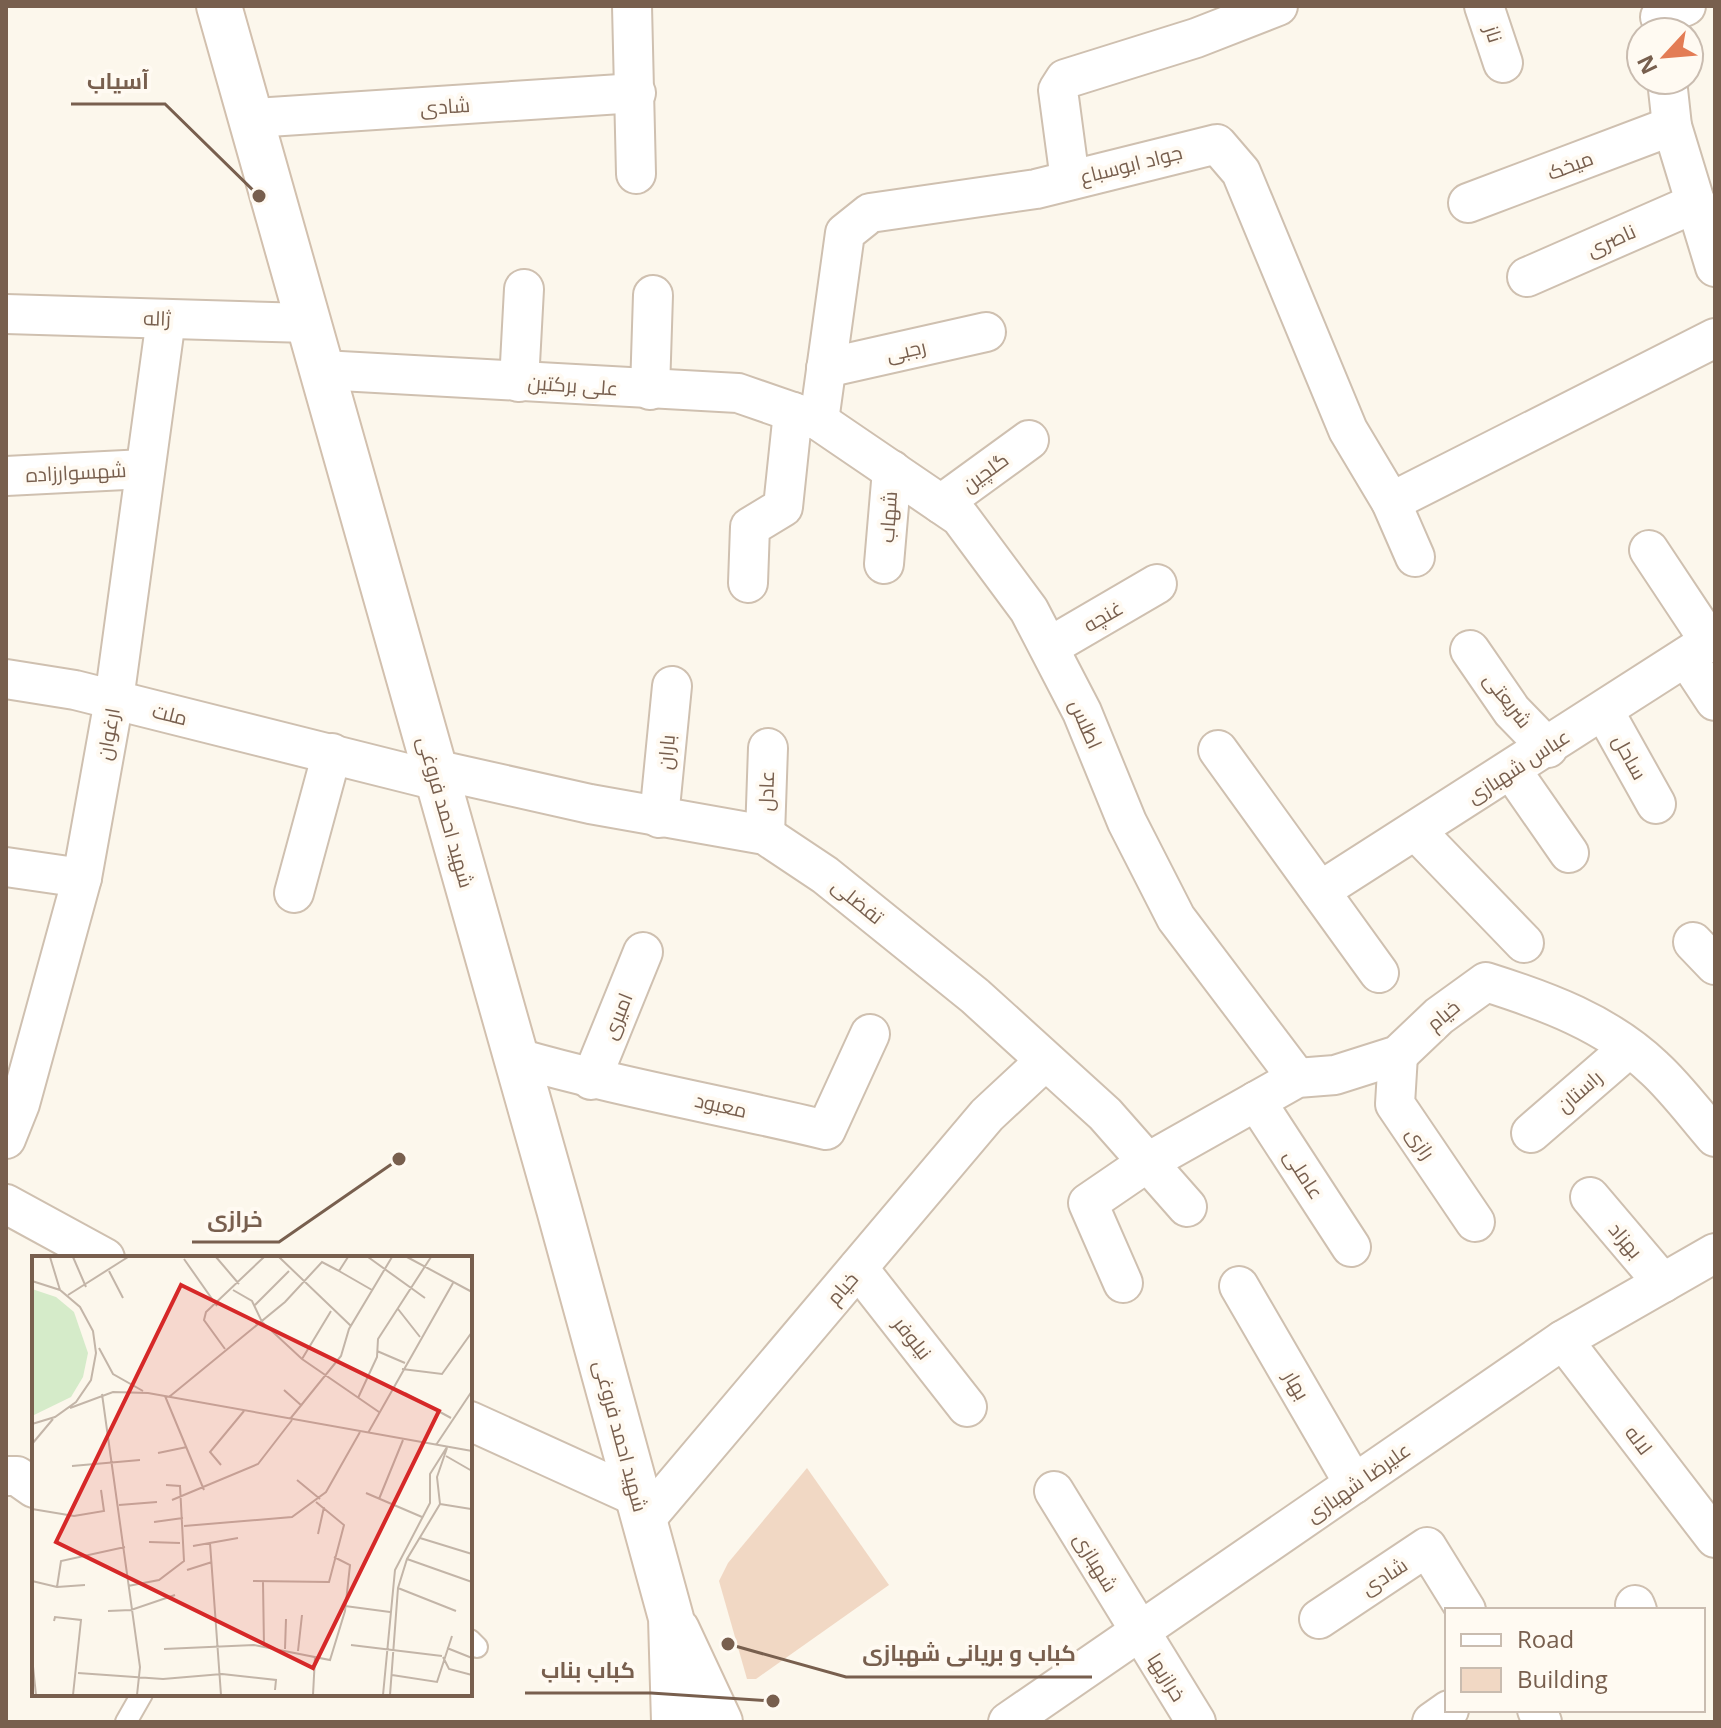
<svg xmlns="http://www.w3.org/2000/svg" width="1721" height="1728" font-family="'Open Sans',Cairo,sans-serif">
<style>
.building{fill:#f1d8c4}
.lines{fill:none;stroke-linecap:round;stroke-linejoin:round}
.lane-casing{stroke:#cfc0b0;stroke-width:24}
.street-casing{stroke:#cfc0b0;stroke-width:42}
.secondary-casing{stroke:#d2c0ae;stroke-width:48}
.lane{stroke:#fff;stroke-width:20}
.street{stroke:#fff;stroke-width:38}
.secondary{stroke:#fff;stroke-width:44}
.labels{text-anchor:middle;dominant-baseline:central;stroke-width:8;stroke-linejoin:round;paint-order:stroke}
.street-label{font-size:20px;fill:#785f4e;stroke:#fffaf2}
.inset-road{fill:none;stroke:#c3b5a8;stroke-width:2}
.view{fill:#d62828;fill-opacity:0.15;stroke:#d62828;stroke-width:4}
.inset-edge{fill:none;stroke:#785f4e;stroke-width:4}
.leader{fill:none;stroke:#785f4e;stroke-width:3}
.callout-dot{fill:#785f4e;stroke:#fffaf2;stroke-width:3}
.callout-label{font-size:22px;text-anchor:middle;font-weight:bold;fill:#785f4e;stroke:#fffaf2;stroke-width:8;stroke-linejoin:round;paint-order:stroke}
</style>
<rect width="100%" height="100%" fill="#fcf7ec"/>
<polygon class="building" points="807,1468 889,1585 756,1679 747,1679 719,1581 728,1563"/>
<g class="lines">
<g class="lane-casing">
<g id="lane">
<polyline points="470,1640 477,1647"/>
<polyline points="126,1722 142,1694"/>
</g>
</g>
<g class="street-casing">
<g id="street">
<polyline points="632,6 636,174"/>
<polyline points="1484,6 1503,63"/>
<polyline points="1660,17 1686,6"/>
<polyline points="1667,80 1672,126 1715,267"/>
<polyline points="253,118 636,93"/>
<polyline points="1070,180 1058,90 1065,79 1196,38 1278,6"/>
<polyline points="1468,203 1672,126"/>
<polyline points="1527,277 1696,203"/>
<polyline points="6,314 308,323"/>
<polyline points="826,368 986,332"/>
<polyline points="322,370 738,393 819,421 960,517 1029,610 1082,712 1127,822 1176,918 1297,1078"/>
<polyline points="519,382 524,289"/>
<polyline points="650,390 653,295"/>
<polyline points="819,421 845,233 870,213 1036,189 1217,144 1241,172 1348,430 1391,502 1415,557"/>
<polyline points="6,476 145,469"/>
<polyline points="1391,502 1715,338"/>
<polyline points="941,504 1029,440"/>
<polyline points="1649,550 1710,642"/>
<polyline points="884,564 892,470"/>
<polyline points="748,583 750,527 783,507 793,412"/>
<polyline points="1049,647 1157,584"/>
<polyline points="1470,650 1512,711 1548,748"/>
<polyline points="1686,657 1715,701"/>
<polyline points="6,679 75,690 438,781"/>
<polyline points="1604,711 1656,804"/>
<polyline points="1218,750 1379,973"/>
<polyline points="434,769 590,804 765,835 825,875 975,996 1105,1114 1187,1207"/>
<polyline points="1512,771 1569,853"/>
<polyline points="659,818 672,686"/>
<polyline points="1416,831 1524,943"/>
<polyline points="765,835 768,748"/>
<polyline points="6,867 82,878"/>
<polyline points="1320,891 1715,638"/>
<polyline points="294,893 332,753"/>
<polyline points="1693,942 1715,965"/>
<polyline points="1398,1055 1395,1104 1475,1222"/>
<path d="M514,1057C617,1087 722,1105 826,1130L870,1034"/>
<polyline points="591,1080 643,952"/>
<polyline points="1256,1101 1351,1247"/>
<polyline points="1531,1133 1628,1049"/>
<polyline points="6,1139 20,1104 82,878 114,700 166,319"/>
<polyline points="1590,1197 1663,1283"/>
<polyline points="6,1204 105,1258"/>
<polyline points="858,1268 967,1407"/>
<path d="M1123,1283L1088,1203L1148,1162L1297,1078L1335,1075L1398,1055L1439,1016L1486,982C1546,1001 1607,1023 1654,1068C1676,1088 1695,1114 1715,1137"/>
<polyline points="1239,1286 1354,1484"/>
<polyline points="1563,1340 1715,1538"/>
<polyline points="470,1421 637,1497"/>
<polyline points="6,1476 17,1476 34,1488"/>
<polyline points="1054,1491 1196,1722"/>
<polyline points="644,1521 987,1115 1045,1061"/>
<polyline points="1635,1605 1637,1610"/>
<polyline points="1319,1619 1427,1547 1466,1610"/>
<polyline points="1537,1710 1542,1722"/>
<polyline points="1008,1722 1563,1340 1715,1253"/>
<polyline points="1432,1722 1449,1710"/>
</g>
</g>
<g class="secondary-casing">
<g id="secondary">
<polyline points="219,6 559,1209 671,1618 674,1722"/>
<polyline points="677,1630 720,1722"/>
</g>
</g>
<use href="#lane" class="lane"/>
<use href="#street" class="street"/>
<use href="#secondary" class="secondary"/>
</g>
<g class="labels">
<g class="street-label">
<text transform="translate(1494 34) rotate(72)">ناز</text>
<text transform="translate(445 106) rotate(-4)">شادی</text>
<text transform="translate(1131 164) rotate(-14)">جواد ابوسباع</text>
<text transform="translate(1570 165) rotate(-21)">میخک</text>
<text transform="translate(1611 240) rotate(-24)">ناصری</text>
<text transform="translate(157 318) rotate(2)">ژاله</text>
<text transform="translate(906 350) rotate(-13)">رجبی</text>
<text transform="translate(573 385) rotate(4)">علی برکتین</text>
<text transform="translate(76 472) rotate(-3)">شهسوارزاده</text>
<text transform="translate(985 472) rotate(-36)">گلچین</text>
<text transform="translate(888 517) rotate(-86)">شهاب</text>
<text transform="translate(1103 616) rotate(-30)">غنچه</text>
<text transform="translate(1508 700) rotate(52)">شریعتی</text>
<text transform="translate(170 714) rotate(14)">ملت</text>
<text transform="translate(1086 724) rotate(66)">اطلس</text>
<text transform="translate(108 734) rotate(-80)">ارغوان</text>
<text transform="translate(666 752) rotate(-85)">باران</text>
<text transform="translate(1630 757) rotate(61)">ساحل</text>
<text transform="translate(1518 766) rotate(-33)">عباس شهبازی</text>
<text transform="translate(766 791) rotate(-88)">عادل</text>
<text transform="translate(446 812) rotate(74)">شهید احمد فروغی</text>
<text transform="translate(858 901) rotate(39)">تفضلی</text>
<text transform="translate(1443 1015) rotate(-40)">خیام</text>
<text transform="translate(617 1016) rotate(-68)">امیری</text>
<text transform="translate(1579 1091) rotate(-41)">راستان</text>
<text transform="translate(721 1105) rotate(13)">معبود</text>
<text transform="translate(1421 1143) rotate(56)">رازی</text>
<text transform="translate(1304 1174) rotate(57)">عاملی</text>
<text transform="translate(1626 1240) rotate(50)">بهزاد</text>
<text transform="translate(842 1288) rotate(-49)">خیام</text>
<text transform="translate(913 1338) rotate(52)">نیلوفر</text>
<text transform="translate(1297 1385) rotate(60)">بهار</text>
<text transform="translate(621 1436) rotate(75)">شهید احمد فروغی</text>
<text transform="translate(1639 1440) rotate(53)">لاله</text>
<text transform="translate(1358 1482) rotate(-35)">علیرضا شهبازی</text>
<text transform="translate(1096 1562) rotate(59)">شهبازی</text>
<text transform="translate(1384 1576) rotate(-33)">شادی</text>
<text transform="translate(1167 1677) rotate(58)">خرازیها</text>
</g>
</g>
<g transform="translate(32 1256)">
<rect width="440" height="440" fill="#fcf7ec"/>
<path d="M0,33L24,41L42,56L56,97L51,121L39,141L0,160Z" fill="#d5ebc9"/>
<path class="inset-road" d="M18,1L28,34M41,1L54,31M184,1L207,28M247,1L319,70M336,1L393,42M375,1L440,36M152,3L185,50M77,15L91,42M307,15L340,34M0,25L28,34L48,51L61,75L64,97L59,124L44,146L23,161L0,168M201,34L220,45L230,66L270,103L347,156M36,39L96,1M223,49L257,15M366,53L388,81M67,92L81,118L111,135M193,93L172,64L174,56L232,1M345,95L373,107M270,103L299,55M370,113L410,118L440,76M252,134L270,150M373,137L419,162M70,138L108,411L105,439M133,140L172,234M137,141L253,46L290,6L307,15L316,1M326,142L345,101L346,83L399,1M38,152L81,136L116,137L440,195M258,163L309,100L317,73L360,1M336,177L421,27M0,188L21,163M404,189L440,135M126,197L155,191M414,200L440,215M189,209L178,196L212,155M40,210L108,204M265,224L288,243M334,237L390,261M347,243L371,184M140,244L226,208L260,164M408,248L439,253M87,249L125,246M0,253L42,260L72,255L69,234M122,266L151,262M152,270L260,261L294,236L328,176M286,278L292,251M388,282L440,298M117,286L148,287M178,287L189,439M161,290L206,282M375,303L440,326M155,314L180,306M0,325L25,331L53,329M221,325L297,326L312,269L284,246M231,326L232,391M96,330L127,324L152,305L148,230L134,229M25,331L29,305L93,291M366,332L424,355M313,350L358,356M76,355L99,354L143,339M22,365L23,361L49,364L41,439M319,389L410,400M415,392L440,402M132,393L222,389L298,404L313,355L318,309L302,301M253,393L254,363M266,395L270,359M0,401L4,439M411,401L417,413L440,419M46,417L131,423L190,418L244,424L243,434M360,419L405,426L420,380M281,439L283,401M351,439L363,314L398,247V218L415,191M358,439L366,332L375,303L408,248L405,221L415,192"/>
<path class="view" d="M149,29L407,155L281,412L24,286Z"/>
<rect width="440" height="440" class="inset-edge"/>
</g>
<path class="leader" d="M259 196L165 104H71M399 1159L279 1242H192M728 1644L846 1677H1092M773 1701L651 1693H525"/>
<g class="callout-dot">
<circle cx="259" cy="196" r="8"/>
<circle cx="399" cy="1159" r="8"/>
<circle cx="728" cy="1644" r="8"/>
<circle cx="773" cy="1701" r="8"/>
</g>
<g class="callout-label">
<text x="118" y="89">آسیاب</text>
<text x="235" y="1227">خرازی</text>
<text x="969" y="1661">کباب و بریانی شهبازی</text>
<text x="588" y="1678">کباب بناب</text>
</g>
<rect width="1721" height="1728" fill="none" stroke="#785f4e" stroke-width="16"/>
<rect x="1445" y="1608" width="260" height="104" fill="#fffaf2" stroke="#c9bcb0" stroke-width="2"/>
<rect x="1461" y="1634" width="40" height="12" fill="#ffffff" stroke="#c9bcb0" stroke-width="2"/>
<text x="1517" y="1648" font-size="24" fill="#785f4e">Road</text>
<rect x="1461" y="1668" width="40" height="24" fill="#f1d8c4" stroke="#c9bcb0" stroke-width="2"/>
<text x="1517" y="1688" font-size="24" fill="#785f4e">Building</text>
<g transform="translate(1665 56) rotate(244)"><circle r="38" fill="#fffaf2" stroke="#c9bcb0" stroke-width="2"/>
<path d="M0-6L14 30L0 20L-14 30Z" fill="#e37c55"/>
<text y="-12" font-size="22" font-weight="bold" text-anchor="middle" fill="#785f4e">N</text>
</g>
</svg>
